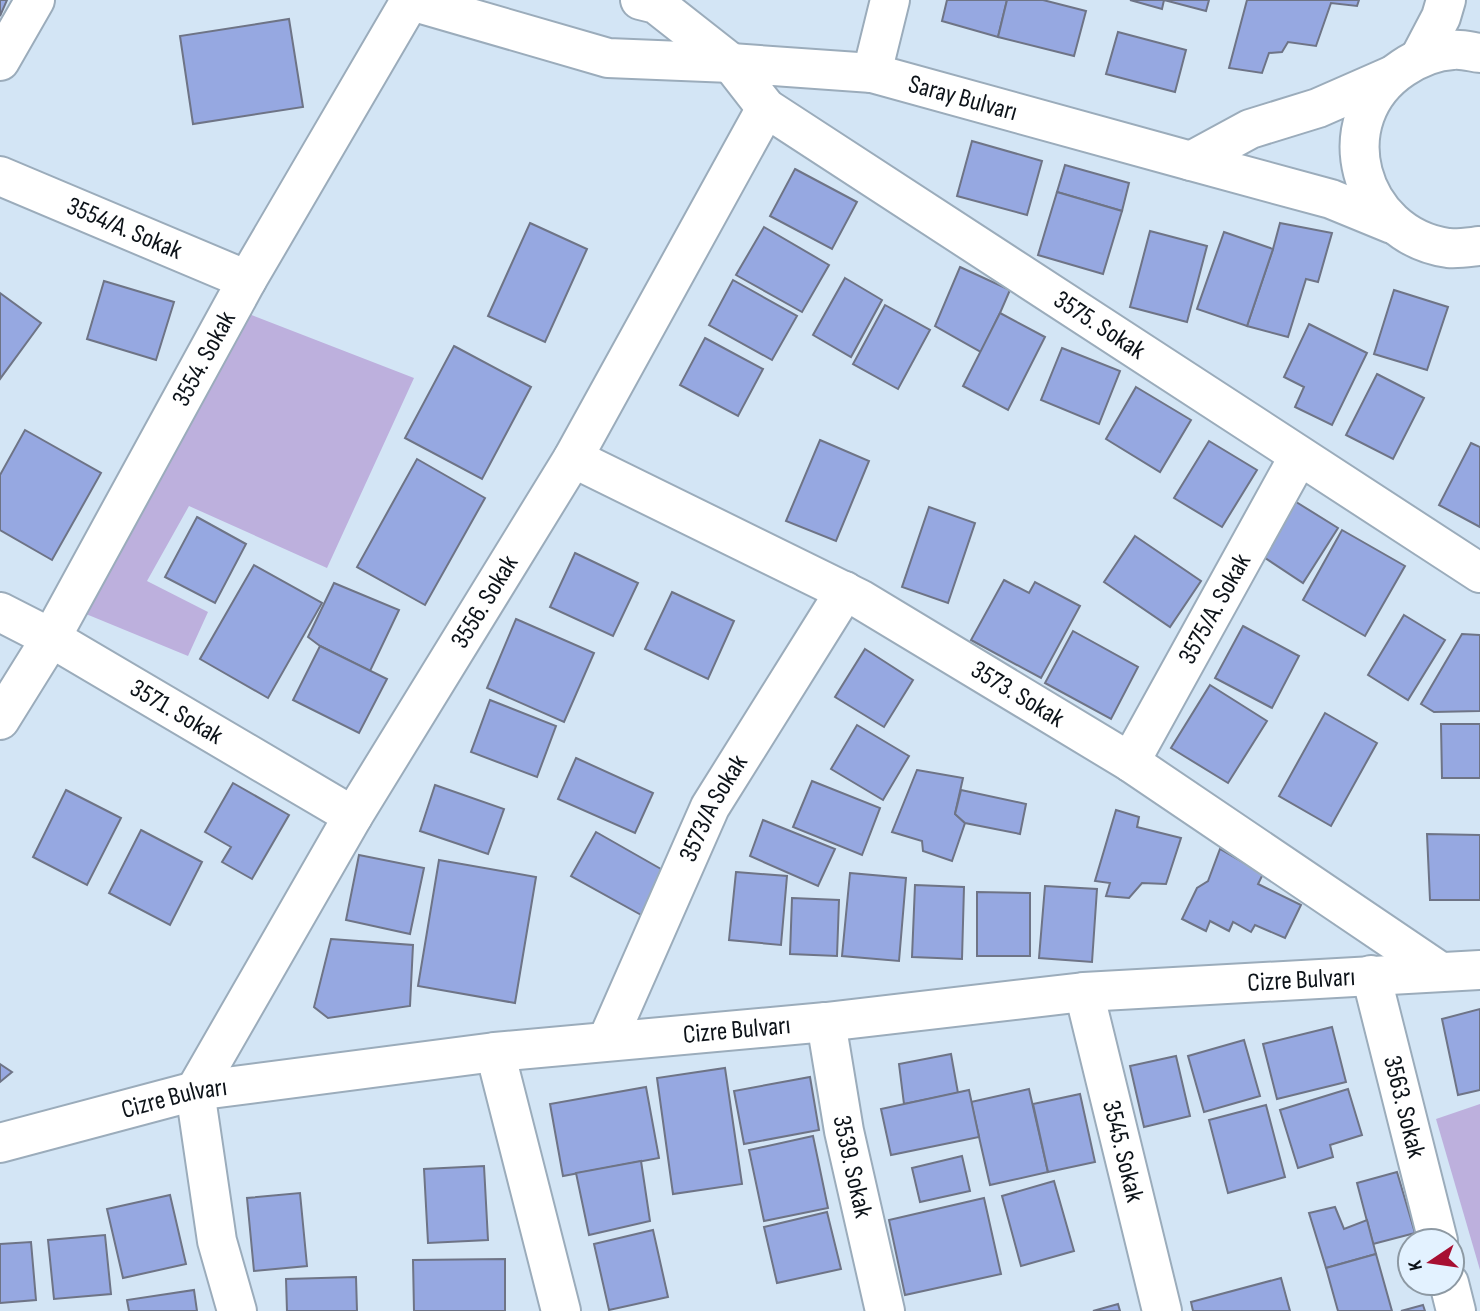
<svg xmlns="http://www.w3.org/2000/svg" width="1480" height="1311" font-family="'Sofia Sans Condensed',sans-serif">
<style>
.green{fill:#bdb0dd}
.building{fill:#96a8e1;stroke:#6e7486;stroke-width:2}
.lines{fill:none;stroke-linecap:round;stroke-linejoin:round}
.minor-casing{stroke:#9bacbb;stroke-width:42}
.major-casing{stroke:#9bacbb;stroke-width:42}
.minor{stroke:#fff;stroke-width:38}
.major{stroke:#fff;stroke-width:38}
.labels{text-anchor:middle;dominant-baseline:central;stroke-width:5;stroke-linejoin:round;paint-order:stroke}
.street-label{font-size:26px;fill:#0d1319;stroke:#e3f2ff}
</style>
<rect width="100%" height="100%" fill="#d3e5f5"/>
<g class="green">
<polygon points="249,314 414,378 327,568 189,506 147,581 208,612 188,656 86,614"/>
<polygon points="1480,1104 1480,1270 1436,1119"/>
</g>
<g class="building">
<polygon points="0,0 7,0 0,16"/>
<polygon points="947,0 1007,0 998,37 942,21"/>
<polygon points="1007,0 1043,0 1086,11 1074,56 998,37"/>
<polygon points="1130,0 1209,0 1206,11 1164,0 1162,9"/>
<polygon points="1247,0 1359,0 1357,6 1331,3 1316,46 1288,42 1282,52 1269,53 1262,73 1229,68"/>
<polygon points="289,19 303,107 193,124 180,36"/>
<polygon points="1118,32 1186,50 1175,92 1106,74"/>
<polygon points="972,141 1042,161 1027,215 957,196"/>
<polygon points="1065,165 1129,183 1122,211 1057,192"/>
<polygon points="795,169 857,202 832,249 770,216"/>
<polygon points="1057,192 1122,211 1103,274 1038,255"/>
<polygon points="530,223 587,249 545,342 488,316"/>
<polygon points="1280,223 1332,233 1318,282 1306,279 1288,337 1247,326 1273,249"/>
<polygon points="764,227 829,265 802,312 736,275"/>
<polygon points="1150,231 1207,246 1187,322 1130,307"/>
<polygon points="1224,232 1273,249 1247,326 1197,309"/>
<polygon points="960,267 1010,290 1000,313 981,352 935,326"/>
<polygon points="845,278 882,300 851,357 813,335"/>
<polygon points="733,280 797,316 772,360 709,325"/>
<polygon points="104,281 174,302 156,360 87,339"/>
<polygon points="1394,290 1448,307 1427,370 1374,354"/>
<polygon points="0,293 41,323 0,379"/>
<polygon points="885,305 930,330 898,389 853,364"/>
<polygon points="1000,313 1045,337 1008,410 963,386"/>
<polygon points="1309,324 1367,353 1332,425 1295,407 1304,387 1284,377"/>
<polygon points="705,338 763,369 738,416 680,385"/>
<polygon points="454,346 531,387 482,479 405,438"/>
<polygon points="1062,348 1120,371 1099,424 1041,400"/>
<polygon points="1377,374 1424,398 1393,459 1346,435"/>
<polygon points="1136,387 1191,420 1160,472 1106,439"/>
<polygon points="25,430 101,473 52,560 0,530 0,475"/>
<polygon points="820,440 869,461 836,541 786,521"/>
<polygon points="1209,441 1257,470 1222,527 1174,498"/>
<polygon points="1471,443 1480,447 1480,527 1439,505"/>
<polygon points="417,459 485,498 425,605 357,567"/>
<polygon points="1293,500 1338,528 1303,583 1259,554"/>
<polygon points="929,507 975,523 948,603 902,587"/>
<polygon points="197,517 246,544 215,603 165,577"/>
<polygon points="1342,530 1405,566 1365,636 1303,600"/>
<polygon points="1135,536 1201,581 1170,627 1104,582"/>
<polygon points="575,553 638,583 613,636 550,607"/>
<polygon points="254,565 322,603 268,698 200,659"/>
<polygon points="1004,580 1029,593 1035,582 1080,606 1041,678 971,640"/>
<polygon points="334,583 399,610 370,671 320,646 308,637"/>
<polygon points="672,592 734,621 708,679 645,649"/>
<polygon points="1404,615 1445,640 1408,700 1368,675"/>
<polygon points="516,619 594,653 564,722 487,688"/>
<polygon points="1243,626 1299,656 1272,708 1215,678"/>
<polygon points="1073,631 1138,667 1111,719 1045,683"/>
<polygon points="1462,634 1480,635 1480,711 1434,712 1421,704"/>
<polygon points="320,646 387,679 359,733 293,700"/>
<polygon points="865,649 913,680 884,727 835,697"/>
<polygon points="1210,685 1267,721 1228,783 1171,748"/>
<polygon points="490,700 556,726 537,777 471,752"/>
<polygon points="1325,713 1377,743 1331,826 1279,796"/>
<polygon points="1441,724 1480,724 1480,778 1442,778"/>
<polygon points="857,725 909,756 883,800 831,769"/>
<polygon points="576,758 653,793 635,833 558,799"/>
<polygon points="917,770 963,778 955,814 965,823 952,861 923,851 922,841 892,832"/>
<polygon points="812,781 880,808 862,855 793,827"/>
<polygon points="233,783 289,815 252,879 222,862 231,847 205,832"/>
<polygon points="435,785 504,809 488,854 420,831"/>
<polygon points="66,790 121,818 87,885 33,857"/>
<polygon points="961,790 1026,804 1020,834 965,823 955,814"/>
<polygon points="1116,810 1139,817 1137,827 1181,838 1166,884 1142,883 1129,898 1106,896 1110,883 1095,881"/>
<polygon points="763,820 835,849 818,886 750,856"/>
<polygon points="141,830 202,862 170,925 109,893"/>
<polygon points="596,832 668,873 643,916 571,876"/>
<polygon points="1427,834 1480,835 1480,900 1430,900"/>
<polygon points="1220,849 1263,874 1258,884 1301,905 1285,938 1255,925 1251,932 1233,922 1229,931 1210,921 1206,931 1182,919 1197,888 1208,881"/>
<polygon points="359,855 424,868 410,934 346,920"/>
<polygon points="439,860 536,877 515,1003 418,986"/>
<polygon points="736,872 787,876 781,945 729,940"/>
<polygon points="850,873 906,878 899,961 842,956"/>
<polygon points="915,885 964,887 962,959 912,957"/>
<polygon points="1045,886 1097,889 1092,962 1039,958"/>
<polygon points="977,892 1030,893 1030,956 977,956"/>
<polygon points="792,898 839,900 837,956 790,954"/>
<polygon points="331,939 413,945 410,1006 328,1018 314,1007"/>
<polygon points="1480,1009 1480,1090 1458,1095 1442,1019"/>
<polygon points="1332,1027 1346,1082 1277,1099 1263,1044"/>
<polygon points="1244,1040 1260,1096 1204,1112 1188,1056"/>
<polygon points="951,1054 958,1093 904,1104 899,1064"/>
<polygon points="1176,1056 1190,1116 1144,1127 1130,1066"/>
<polygon points="0,1064 12,1072 0,1082"/>
<polygon points="725,1068 742,1184 673,1194 657,1078"/>
<polygon points="810,1077 819,1130 744,1144 734,1091"/>
<polygon points="646,1087 659,1158 563,1176 550,1104"/>
<polygon points="1029,1089 1048,1172 990,1185 971,1102"/>
<polygon points="1348,1089 1362,1135 1330,1145 1333,1157 1298,1168 1280,1110"/>
<polygon points="969,1090 979,1137 891,1155 881,1109"/>
<polygon points="1080,1094 1095,1162 1048,1172 1033,1104"/>
<polygon points="1266,1105 1285,1177 1228,1193 1209,1120"/>
<polygon points="813,1136 828,1208 764,1221 749,1150"/>
<polygon points="962,1156 970,1191 920,1202 912,1168"/>
<polygon points="641,1161 650,1221 589,1235 576,1173"/>
<polygon points="484,1166 488,1240 428,1243 424,1169"/>
<polygon points="1397,1172 1415,1233 1373,1244 1357,1183"/>
<polygon points="1054,1181 1074,1251 1021,1266 1002,1196"/>
<polygon points="300,1193 307,1266 254,1271 247,1198"/>
<polygon points="170,1195 186,1264 123,1278 107,1209"/>
<polygon points="984,1198 1001,1274 905,1295 889,1220"/>
<polygon points="1335,1207 1344,1229 1367,1220 1376,1254 1326,1268 1309,1213"/>
<polygon points="827,1212 841,1269 777,1283 764,1227"/>
<polygon points="653,1230 668,1297 609,1310 594,1244"/>
<polygon points="105,1235 111,1294 54,1299 48,1240"/>
<polygon points="31,1242 36,1300 0,1303 0,1244"/>
<polygon points="1376,1254 1392,1311 1338,1311 1326,1268"/>
<polygon points="505,1259 505,1311 414,1311 413,1260"/>
<polygon points="356,1277 357,1311 287,1311 286,1279"/>
<polygon points="1281,1278 1290,1311 1193,1311 1191,1302"/>
<polygon points="194,1290 197,1311 129,1311 127,1300"/>
<polygon points="1118,1304 1120,1311 1093,1311"/>
<polygon points="1423,1305 1425,1311 1401,1311"/>
</g>
<g class="lines">
<g class="minor-casing">
<g id="minor">
<polyline points="0,61 35,0"/>
<path id="s1" d="M731,63L766,108L1480,573"/>
<polyline points="872,73 890,0"/>
<path id="s2" d="M0,176L247,280"/>
<path id="s3" d="M573,458L860,599L1130,762L1439,971"/>
<path id="s4" d="M0,612L51,638L353,816"/>
<path id="s5" d="M0,720L51,638L247,280L410,1"/>
<path id="s6" d="M1130,762L1299,456"/>
<path id="s7" d="M1371,975L1438,1241"/>
<path id="s8" d="M1084,992L1162,1311"/>
<path id="s9" d="M826,1022L844,1131L885,1311"/>
<path id="s10" d="M607,1041L710,807L845,591"/>
<polyline points="495,1052 561,1311"/>
<polyline points="1449,1283 1456,1311"/>
<path id="s11" d="M237,1311L217,1241L195,1091L353,816L573,458L766,108"/>
</g>
</g>
<g class="major-casing">
<g id="major">
<path id="s12" d="M408,0L608,58L731,63L872,73L1191,161"/>
<polyline points="640,0 656,4 731,63"/>
<path d="M1480,53C1472,52 1462,49 1453,50C1435,51 1418,58 1403,68C1326,119 1358,235 1448,248C1458,249 1470,247 1480,246"/>
<polyline points="1420,57 1441,17 1446,0"/>
<polyline points="1391,76 1318,108 1250,129 1191,161 1331,199 1392,224"/>
<path id="s13" d="M0,1143L195,1091L495,1052L826,1022L1084,992L1480,970"/>
</g>
</g>
<use href="#minor" class="minor"/>
<use href="#major" class="major"/>
</g>
<g class="labels">
<g class="street-label">
<text stroke="none"><textPath href="#s12" startOffset="567">Saray Bulvarı</textPath></text>
<text stroke="none"><textPath href="#s2" startOffset="135">3554/A. Sokak</textPath></text>
<text stroke="none"><textPath href="#s1" startOffset="455">3575. Sokak</textPath></text>
<text stroke="none"><textPath href="#s5" startOffset="415">3554. Sokak</textPath></text>
<text stroke="none"><textPath href="#s11" startOffset="793">3556. Sokak</textPath></text>
<text stroke="none"><textPath href="#s6" startOffset="175">3575/A. Sokak</textPath></text>
<text stroke="none"><textPath href="#s3" startOffset="504">3573. Sokak</textPath></text>
<text stroke="none"><textPath href="#s4" startOffset="203">3571. Sokak</textPath></text>
<text stroke="none"><textPath href="#s10" startOffset="256">3573/A Sokak</textPath></text>
<text stroke="none"><textPath href="#s13" startOffset="1314">Cizre Bulvarı</textPath></text>
<text stroke="none"><textPath href="#s13" startOffset="747">Cizre Bulvarı</textPath></text>
<text stroke="none"><textPath href="#s13" startOffset="180">Cizre Bulvarı</textPath></text>
<text stroke="none"><textPath href="#s7" startOffset="136">3563. Sokak</textPath></text>
<text stroke="none"><textPath href="#s8" startOffset="164">3545. Sokak</textPath></text>
<text stroke="none"><textPath href="#s9" startOffset="147">3539. Sokak</textPath></text>
</g>
</g>
<g transform="translate(1431 1262) rotate(257)"><circle r="33" fill="#e3f2ff" stroke="#8d99a3" stroke-width="2"/>
<path d="M0-5L12 26L0 18L-12 26Z" fill="#a70f32"/>
<text y="-10" font-size="19" font-weight="bold" text-anchor="middle" fill="#0d1319">K</text>
</g>
</svg>
